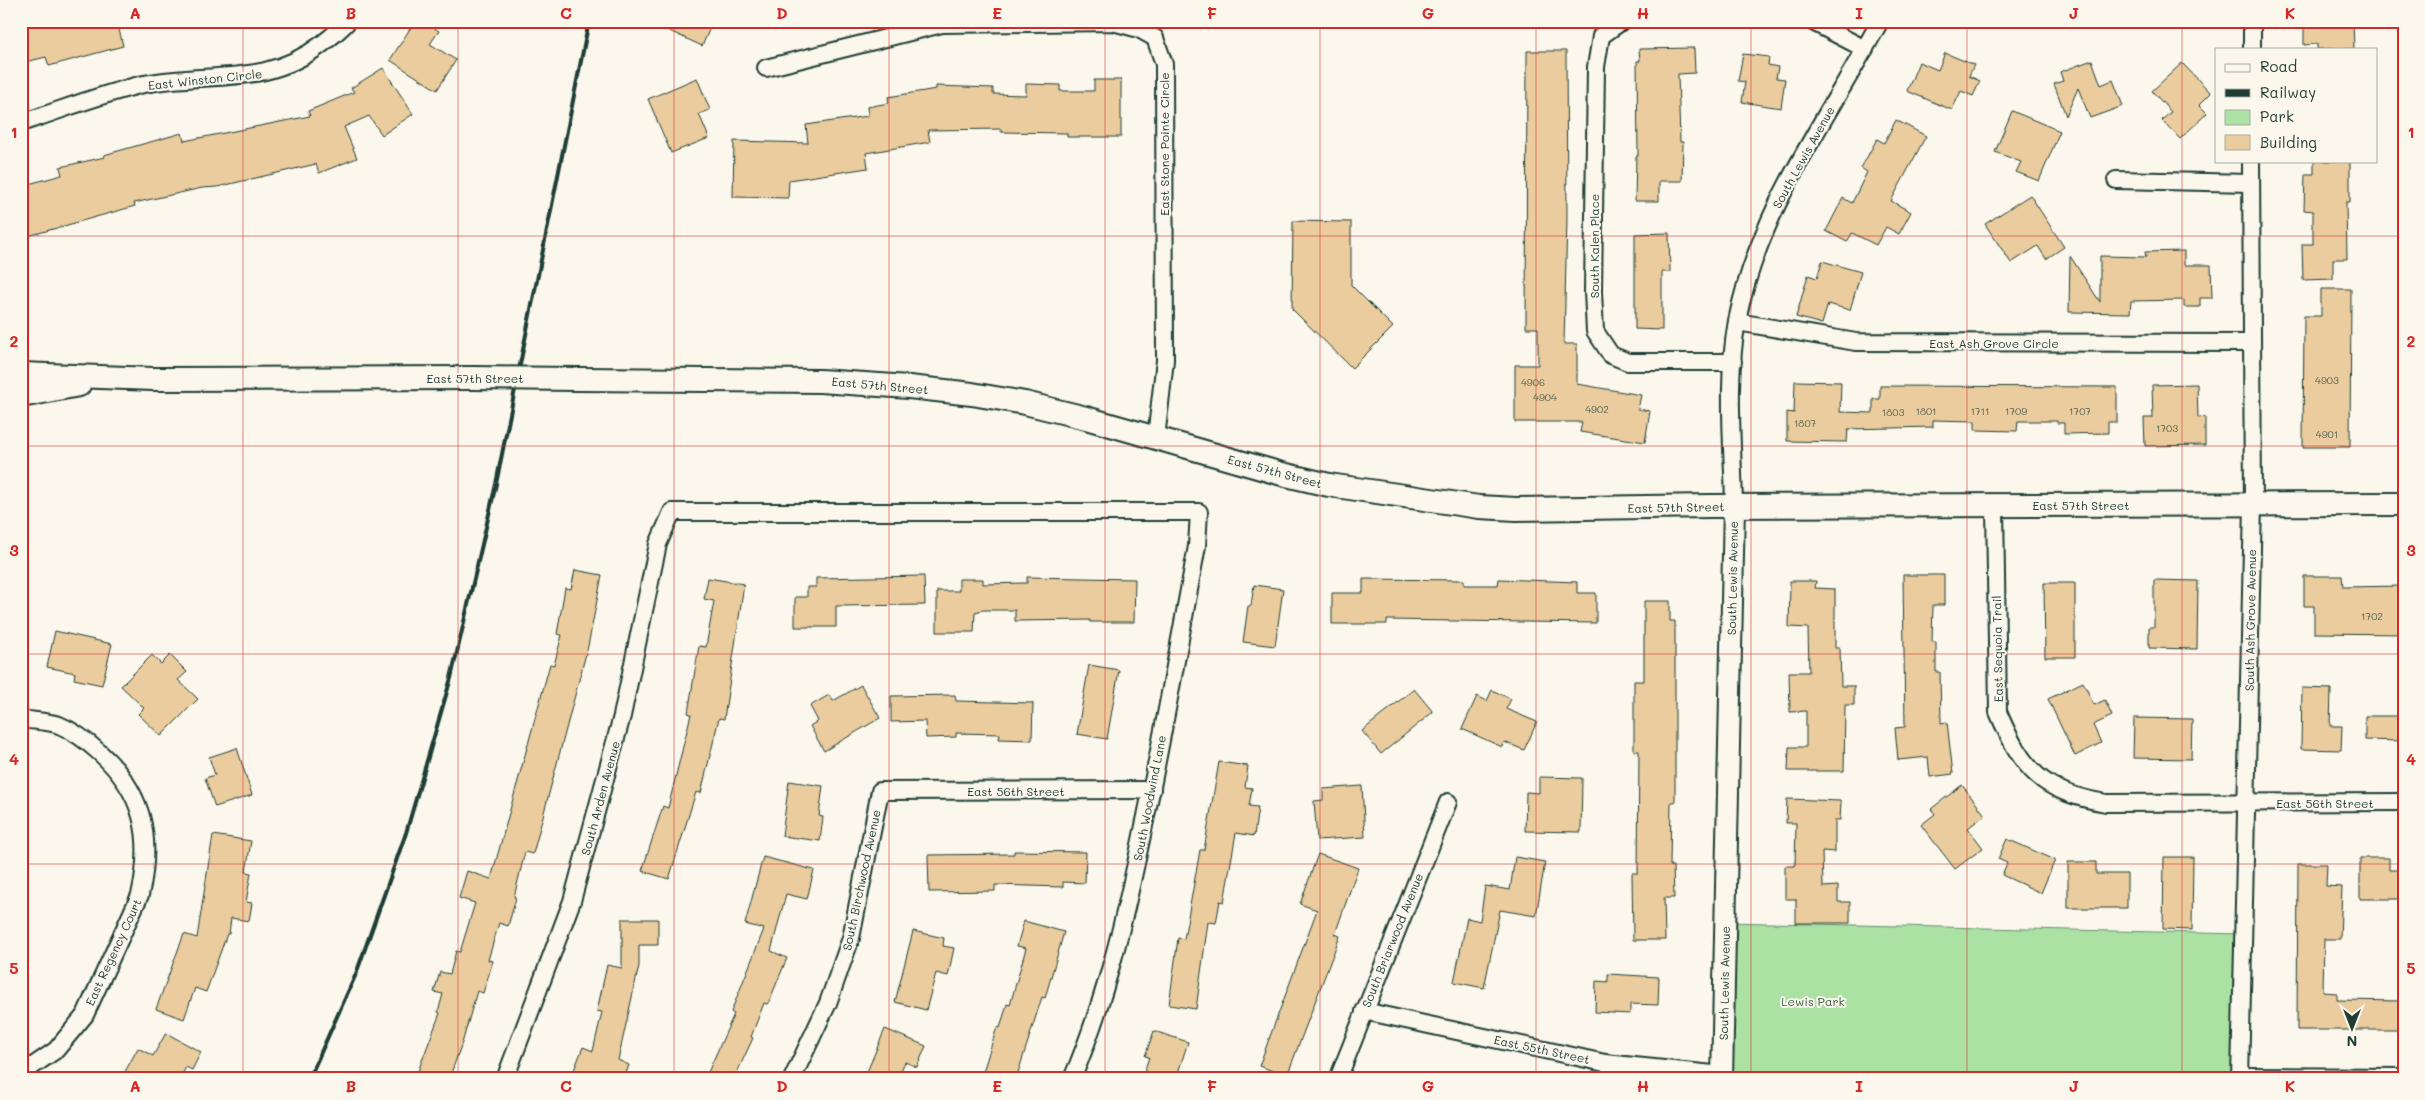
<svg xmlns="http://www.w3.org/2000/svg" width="2425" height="1100" font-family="Mali,sans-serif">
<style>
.green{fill:#ace1a4;stroke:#668f6c}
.building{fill:#ebcc9e;stroke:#1f3d34}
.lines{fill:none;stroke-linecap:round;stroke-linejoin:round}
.minor-casing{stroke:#1f3d34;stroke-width:20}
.tertiary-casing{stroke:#1f3d34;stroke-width:24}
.secondary-casing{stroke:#1f3d34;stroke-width:26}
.minor{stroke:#fbf7ec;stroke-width:16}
.tertiary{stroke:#fbf7ec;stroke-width:20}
.secondary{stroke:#fbf7ec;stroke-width:22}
.rail{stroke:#1f3d34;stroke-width:4}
.secondary-bridge-casing{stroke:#1f3d34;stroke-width:26;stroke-linecap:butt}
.secondary-bridge{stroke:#fbf7ec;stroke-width:22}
.grid{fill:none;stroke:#d62828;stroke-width:1;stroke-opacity:0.55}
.labels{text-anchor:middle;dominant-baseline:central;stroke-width:4;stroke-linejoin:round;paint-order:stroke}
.number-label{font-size:10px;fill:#52614e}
.street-label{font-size:12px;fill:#1f3d34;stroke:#fbf7ec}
.park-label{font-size:12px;fill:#3b5e4a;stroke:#fbf7ec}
.neatline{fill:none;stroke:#d62828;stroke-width:2}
.grid-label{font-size:16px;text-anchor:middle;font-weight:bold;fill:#d62828}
</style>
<rect width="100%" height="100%" fill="#fbf7ec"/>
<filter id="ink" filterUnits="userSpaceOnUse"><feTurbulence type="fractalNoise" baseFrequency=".02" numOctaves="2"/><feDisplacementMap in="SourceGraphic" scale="10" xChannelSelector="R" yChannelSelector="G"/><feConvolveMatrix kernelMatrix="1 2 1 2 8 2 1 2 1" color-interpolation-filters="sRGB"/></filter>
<g filter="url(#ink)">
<polygon class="green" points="1725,922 2243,934 2242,1079 1723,1079"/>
<g class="building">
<polygon points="21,21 117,21 123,46 49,66 46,57 21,63"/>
<polygon points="415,21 424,21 439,31 430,44 456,60 437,90 390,60"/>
<polygon points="648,21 713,21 702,46"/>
<polygon points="2304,21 2353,21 2354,49 2317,49 2317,44 2304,45"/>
<polygon points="1694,48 1695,73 1678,74 1680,142 1683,142 1682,181 1659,181 1659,201 1635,201 1636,156 1638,156 1637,61 1640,61 1639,49"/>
<polygon points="1527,51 1566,51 1567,218 1564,344 1577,344 1577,384 1641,395 1638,409 1650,411 1645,442 1580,432 1582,422 1515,422 1515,365 1538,365 1538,328 1526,328"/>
<polygon points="1945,53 1974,65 1969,76 1980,81 1973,96 1961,91 1952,110 1907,91 1919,62 1938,70"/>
<polygon points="1743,54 1769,57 1768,65 1778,67 1776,78 1785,79 1781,108 1742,102 1745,82 1738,81"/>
<polygon points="2092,60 2101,85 2113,80 2123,106 2090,118 2078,88 2066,116 2054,84 2063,81 2060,72"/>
<polygon points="2182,63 2211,93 2199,105 2207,113 2180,139 2162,120 2171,112 2152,91"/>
<polygon points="383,68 413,114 382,135 369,116 344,127 357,158 319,173 316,164 217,187 202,188 134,203 135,206 21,238 21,186 62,175 60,167 105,157 104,155 182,133 184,141 310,116 308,111 354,92 351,88"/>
<polygon points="697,78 710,110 699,114 709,138 671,153 648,99"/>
<polygon points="1094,80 1121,80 1121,137 1067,137 1067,133 1001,132 1001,129 928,130 930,142 866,153 868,168 789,180 788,198 733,197 734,141 808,143 806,125 868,116 867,107 889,103 888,97 936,89 936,86 993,88 993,94 1026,95 1026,84 1060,85 1060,91 1094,91"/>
<polygon points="2012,111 2060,131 2039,181 2016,172 2021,162 1995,152"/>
<polygon points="1896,120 1926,136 1891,201 1911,212 1899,234 1886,227 1876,245 1852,233 1847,242 1826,231 1843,198 1852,203 1867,172 1861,168 1877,139 1884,143"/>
<polygon points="2314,161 2350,161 2350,202 2346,202 2347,259 2333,259 2333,279 2303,280 2302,244 2313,244 2313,211 2304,210 2305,174 2314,174"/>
<polygon points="2030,195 2064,247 2046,259 2038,246 2011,263 1985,224"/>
<polygon points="1293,221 1351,222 1351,285 1393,327 1352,368 1292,309"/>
<polygon points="1669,233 1670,272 1662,272 1662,330 1635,329 1635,234"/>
<polygon points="2184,251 2184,265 2211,265 2212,298 2200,298 2200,307 2184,307 2184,300 2131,301 2130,313 2069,312 2070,256 2100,302 2100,256 2146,257 2145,252"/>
<polygon points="1822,261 1861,272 1850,310 1828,304 1822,324 1796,317 1808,275 1817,278"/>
<polygon points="2321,289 2351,289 2350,447 2303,447 2304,316 2321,316"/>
<polygon points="1795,381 1841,382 1840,412 1873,413 1873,399 1880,399 1880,386 2117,387 2117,422 2108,422 2108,433 2064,434 2064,423 2057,423 2057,421 2018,421 2017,431 1975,430 1975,421 1933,420 1933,427 1848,429 1847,442 1787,441 1787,412 1794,413"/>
<polygon points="2197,384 2198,418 2205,417 2205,445 2145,446 2144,418 2153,418 2152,385"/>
<polygon points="575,570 602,575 588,646 533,854 525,852 514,897 516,898 508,926 499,923 488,960 493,961 483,993 477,991 463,1040 449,1079 418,1079 420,1075 417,1074 440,1013 438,1012 443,994 434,992 440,972 450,974 456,951 460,952 475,903 459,898 467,871 491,879 550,664 554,665 562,635 557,634 565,588 571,589"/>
<polygon points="1903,575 1944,575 1944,605 1933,605 1932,642 1936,642 1936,672 1940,672 1941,723 1947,722 1953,774 1930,777 1928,757 1898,760 1895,728 1905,727"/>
<polygon points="924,576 925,605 836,606 836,627 795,627 795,597 807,597 807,587 816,587 816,578"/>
<polygon points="2304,576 2342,576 2343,587 2404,586 2404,634 2314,633 2314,606 2304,606"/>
<polygon points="1027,577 1135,579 1134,622 1090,622 1090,620 1015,621 1015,610 983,610 975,612 974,632 937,632 937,591 959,591 959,579 983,579 983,584 1027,583"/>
<polygon points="708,578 744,584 724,719 719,718 701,793 696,792 669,879 642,871 663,806 668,808 691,714 688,713 699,646 706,647 714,601 704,599"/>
<polygon points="1363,579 1464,580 1464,585 1498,585 1499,579 1577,582 1577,593 1596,593 1596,623 1387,620 1387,624 1332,624 1332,593 1363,593"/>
<polygon points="2154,580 2198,581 2197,649 2149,648 2149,627 2154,627"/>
<polygon points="1790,581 1816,581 1815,588 1835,589 1835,648 1840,648 1841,686 1854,686 1854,705 1845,705 1844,771 1788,771 1789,747 1806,747 1806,711 1790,712 1789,672 1809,672 1808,628 1789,627"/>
<polygon points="2044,583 2075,583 2075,657 2045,657"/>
<polygon points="1254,585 1283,589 1275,646 1243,642 1248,606 1251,606"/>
<polygon points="1644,601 1670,601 1670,621 1675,621 1675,802 1671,802 1670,866 1673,866 1674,898 1664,898 1665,940 1633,940 1632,873 1638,873 1639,751 1634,751 1634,681 1644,681"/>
<polygon points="55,631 112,644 102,685 74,679 75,673 47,667"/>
<polygon points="152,655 161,664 170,655 187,672 178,680 198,699 161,736 138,714 144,708 121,686"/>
<polygon points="1089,665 1119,670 1107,739 1077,734"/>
<polygon points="2083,682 2094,705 2105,700 2112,716 2093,725 2101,743 2075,756 2048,699"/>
<polygon points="861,685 880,718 824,751 810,726 818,721 810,706 829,695 833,701"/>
<polygon points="2302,688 2331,689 2330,726 2342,726 2341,750 2301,749"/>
<polygon points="1414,689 1433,712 1381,754 1362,731"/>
<polygon points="1492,690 1511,699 1506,709 1537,722 1524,750 1504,742 1502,747 1462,729 1477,696 1487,701"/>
<polygon points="955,695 956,701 1033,703 1032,740 999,739 1000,734 956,733 956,737 926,738 925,721 891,722 891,696"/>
<polygon points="2365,716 2404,716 2404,741 2365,740"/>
<polygon points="2134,718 2192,719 2191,759 2133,758"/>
<polygon points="237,748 252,795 215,807 205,778 215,775 209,757"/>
<polygon points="1219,762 1248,766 1245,787 1252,788 1249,806 1258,807 1254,836 1236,833 1224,902 1220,901 1216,923 1208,922 1196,1009 1169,1005 1178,938 1184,939 1200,850 1204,850"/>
<polygon points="1539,777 1582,778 1581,832 1525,831 1526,792 1539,793"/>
<polygon points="789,781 823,786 819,816 823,817 820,841 782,836"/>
<polygon points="1962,785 1985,815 1968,828 1983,848 1955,869 1921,825 1935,814 1931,809"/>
<polygon points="1362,786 1365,837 1317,840 1314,801 1323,800 1323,789"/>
<polygon points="1787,799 1841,801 1840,820 1835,820 1835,852 1822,851 1823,887 1838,886 1838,902 1850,902 1850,923 1796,923 1796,899 1785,899 1785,866 1795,866 1796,823 1786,823"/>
<polygon points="213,835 251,841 246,872 251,873 246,902 252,903 249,921 231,918 229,934 227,934 206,992 195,988 184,1019 156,1009 184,934 197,938"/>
<polygon points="2007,839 2055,860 2041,893 2002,875 2007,863 1998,859"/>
<polygon points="1014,851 1086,852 1085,883 1063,882 1063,887 995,885 995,891 929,892 928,855 1014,854"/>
<polygon points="1318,854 1358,868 1335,934 1340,936 1287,1076 1259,1066 1317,910 1300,904"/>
<polygon points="763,857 814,870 807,899 786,894 771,951 787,958 768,1004 764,1003 751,1037 753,1038 734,1079 705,1079 734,1014 731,1012 764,929 745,924"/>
<polygon points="1515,857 1545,862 1536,916 1500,910 1484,988 1454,982 1467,918 1480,921 1485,886 1510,890"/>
<polygon points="2164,857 2193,857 2192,930 2163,929"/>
<polygon points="2360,858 2389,858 2389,870 2404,870 2404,899 2360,899"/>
<polygon points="2068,862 2096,862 2096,874 2127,874 2127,908 2068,908"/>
<polygon points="2298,864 2327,864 2326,886 2342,887 2340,939 2324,939 2323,992 2337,993 2337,1000 2404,1001 2404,1030 2297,1030"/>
<polygon points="622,919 658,919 658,945 639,945 639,966 618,1060 629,1065 624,1079 582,1079 572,1075 583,1047 593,1051 602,1012 597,1011 607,965 622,968"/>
<polygon points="1024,921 1064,932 1045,998 1042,997 1016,1079 994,1079 982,1075 997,1027 1000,1028 1007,1004 1010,1005 1026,948 1017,946"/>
<polygon points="913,931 944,938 943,946 954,948 948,976 936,973 926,1010 895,1002"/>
<polygon points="1608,974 1659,977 1658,1005 1630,1004 1630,1014 1595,1012 1596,981 1608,982"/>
<polygon points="885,1029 926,1046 917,1067 905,1062 897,1079 864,1079"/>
<polygon points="1154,1031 1188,1042 1176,1079 1142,1079 1149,1057 1145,1056"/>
<polygon points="166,1033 201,1052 192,1070 186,1067 180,1079 121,1079 138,1048 153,1056"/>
</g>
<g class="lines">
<g class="minor-casing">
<g id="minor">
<polyline points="1622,21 1601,36 1596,67 1593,292 1595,331 1611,355 1628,362 1733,362"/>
<polyline points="1811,21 1865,49"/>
<polyline points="2252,49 2252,21"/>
<polyline points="766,68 942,24 1113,22 1139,29 1155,38 1164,64 1165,360 1156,438"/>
<path d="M21,123C61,110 104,93 144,84C209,71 265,88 322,44C331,37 340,30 348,21"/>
<polyline points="2116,180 2251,183"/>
<polyline points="1737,322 1856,342 2252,343"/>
<path d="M1734,506C1733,446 1726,381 1737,321C1759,209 1827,120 1880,21"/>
<path d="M1995,506L1998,712C2023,771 2042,792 2106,803L2404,802"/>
<path d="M21,719C33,721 48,721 59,725C74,731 88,742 100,753C144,793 153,838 140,895L85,1015L56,1050L21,1074"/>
<polyline points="1364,1011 1605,1063 1723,1075"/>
<polyline points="2240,1076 2404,1077"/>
<path d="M505,1079L572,901L622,716L658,544L672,512H1199L1197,546C1179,644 1162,742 1141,840C1124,921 1105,1002 1072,1079"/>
<polyline points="792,1079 828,1003 851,938 880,791 1152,790"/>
<polyline points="1338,1079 1448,802"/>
<polyline points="2240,1079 2253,504 2251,161"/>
</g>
</g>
<g class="tertiary-casing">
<polyline id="tertiary" points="1722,1079 1734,506"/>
</g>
<g class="secondary-casing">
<g id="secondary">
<polyline points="21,374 153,379 473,378"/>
<polyline points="578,379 820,381 909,387 972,394 1025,403 1086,418 1282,474 1329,485 1479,507 1516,509 1710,506 2404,504"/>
<polyline points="21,396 79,385"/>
</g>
</g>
<use href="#minor" class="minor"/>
<use href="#tertiary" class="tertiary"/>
<use href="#secondary" class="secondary"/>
<polyline class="rail" points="309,1079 356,974 406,833 451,678 496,484 589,21"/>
<g class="secondary-bridge-casing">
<polyline id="secondary-bridge" points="473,378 578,379"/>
</g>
<use href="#secondary-bridge" class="secondary-bridge"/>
</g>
</g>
<path class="grid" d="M243,21V1079M458,21V1079M674,21V1079M889,21V1079M1105,21V1079M1320,21V1079M1536,21V1079M1751,21V1079M1967,21V1079M2182,21V1079M21,236H2404M21,446H2404M21,654H2404M21,864H2404"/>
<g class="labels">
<g class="number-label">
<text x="2327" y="380">4903</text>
<text x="1533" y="382">4906</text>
<text x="1545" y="397">4904</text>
<text x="1597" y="409">4902</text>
<text x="1926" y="411">1801</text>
<text x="1980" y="411">1711</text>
<text x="2016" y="411">1709</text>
<text x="2080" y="411">1707</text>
<text x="1893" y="412">1803</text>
<text x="1805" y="423">1807</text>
<text x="2167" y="428">1703</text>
<text x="2327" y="434">4901</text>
<text x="2372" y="616">1702</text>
</g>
<g class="street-label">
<text transform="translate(205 79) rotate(-6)">East Winston Circle</text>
<text transform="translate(1164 144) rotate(-90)">East Stone Pointe Circle</text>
<text transform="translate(1803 157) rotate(-61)">South Lewis Avenue</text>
<text transform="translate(1594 246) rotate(-90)">South Kalen Place</text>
<text x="1994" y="343">East Ash Grove Circle</text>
<text x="475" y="378">East 57th Street</text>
<text transform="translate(880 385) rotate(5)">East 57th Street</text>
<text transform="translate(1275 471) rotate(15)">East 57th Street</text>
<text x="2081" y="505">East 57th Street</text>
<text transform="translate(1676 507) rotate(-1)">East 57th Street</text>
<text transform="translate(1732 578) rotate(-89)">South Lewis Avenue</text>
<text transform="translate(2250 620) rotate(-89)">South Ash Grove Avenue</text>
<text transform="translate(1997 649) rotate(-91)">East Sequoia Trail</text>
<text x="1016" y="791">East 56th Street</text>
<text transform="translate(600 798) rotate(-75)">South Arden Avenue</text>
<text transform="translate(1149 798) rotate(-79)">South Woodwind Lane</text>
<text x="2325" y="803">East 56th Street</text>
<text transform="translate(861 880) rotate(-78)">South Birchwood Avenue</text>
<text transform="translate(1392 940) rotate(-68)">South Briarwood Avenue</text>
<text transform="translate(113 952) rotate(-65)">East Regency Court</text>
<text transform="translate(1724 983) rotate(-89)">South Lewis Avenue</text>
<text transform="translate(1542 1049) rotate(12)">East 55th Street</text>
</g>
<g class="park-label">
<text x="1813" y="1001">Lewis Park</text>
</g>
</g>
<rect width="2425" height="1100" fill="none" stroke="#fbf7ec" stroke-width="55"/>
<rect x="2215" y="48" width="162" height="115" fill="#fbf7ec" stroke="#a3ada2"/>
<rect x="2225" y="64" width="25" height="8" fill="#fbf7ec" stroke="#a3ada2"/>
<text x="2260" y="72" font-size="15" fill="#1f3d34">Road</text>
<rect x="2225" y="89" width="25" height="8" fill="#1f3d34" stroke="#a3ada2"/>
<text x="2260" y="98" font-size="15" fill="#1f3d34">Railway</text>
<rect x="2225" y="110" width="25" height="15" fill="#ace1a4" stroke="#a3ada2"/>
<text x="2260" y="122" font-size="15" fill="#1f3d34">Park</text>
<rect x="2225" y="135" width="25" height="15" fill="#ebcc9e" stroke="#a3ada2"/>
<text x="2260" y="148" font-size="15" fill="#1f3d34">Building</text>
<g transform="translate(2352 1028) rotate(180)" stroke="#fbf7ec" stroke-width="4" paint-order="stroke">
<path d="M0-4L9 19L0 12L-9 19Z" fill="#1f3d34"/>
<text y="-8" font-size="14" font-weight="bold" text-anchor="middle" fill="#1f3d34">N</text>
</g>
<rect x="28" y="28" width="2370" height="1044" class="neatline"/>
<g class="grid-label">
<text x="135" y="19">A</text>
<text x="351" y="19">B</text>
<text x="566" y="19">C</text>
<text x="782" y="19">D</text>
<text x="997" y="19">E</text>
<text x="1212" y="19">F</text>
<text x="1428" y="19">G</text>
<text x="1643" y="19">H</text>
<text x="1859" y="19">I</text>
<text x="2074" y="19">J</text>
<text x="2290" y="19">K</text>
<text x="14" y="138">1</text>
<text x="2411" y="138">1</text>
<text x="14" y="347">2</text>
<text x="2411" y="347">2</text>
<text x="14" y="556">3</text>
<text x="2411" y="556">3</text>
<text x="14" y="765">4</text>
<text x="2411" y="765">4</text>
<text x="14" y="974">5</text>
<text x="2411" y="974">5</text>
<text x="135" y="1092">A</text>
<text x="351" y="1092">B</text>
<text x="566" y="1092">C</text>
<text x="782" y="1092">D</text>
<text x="997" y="1092">E</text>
<text x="1212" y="1092">F</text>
<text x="1428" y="1092">G</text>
<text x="1643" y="1092">H</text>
<text x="1859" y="1092">I</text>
<text x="2074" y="1092">J</text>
<text x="2290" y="1092">K</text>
</g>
</svg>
